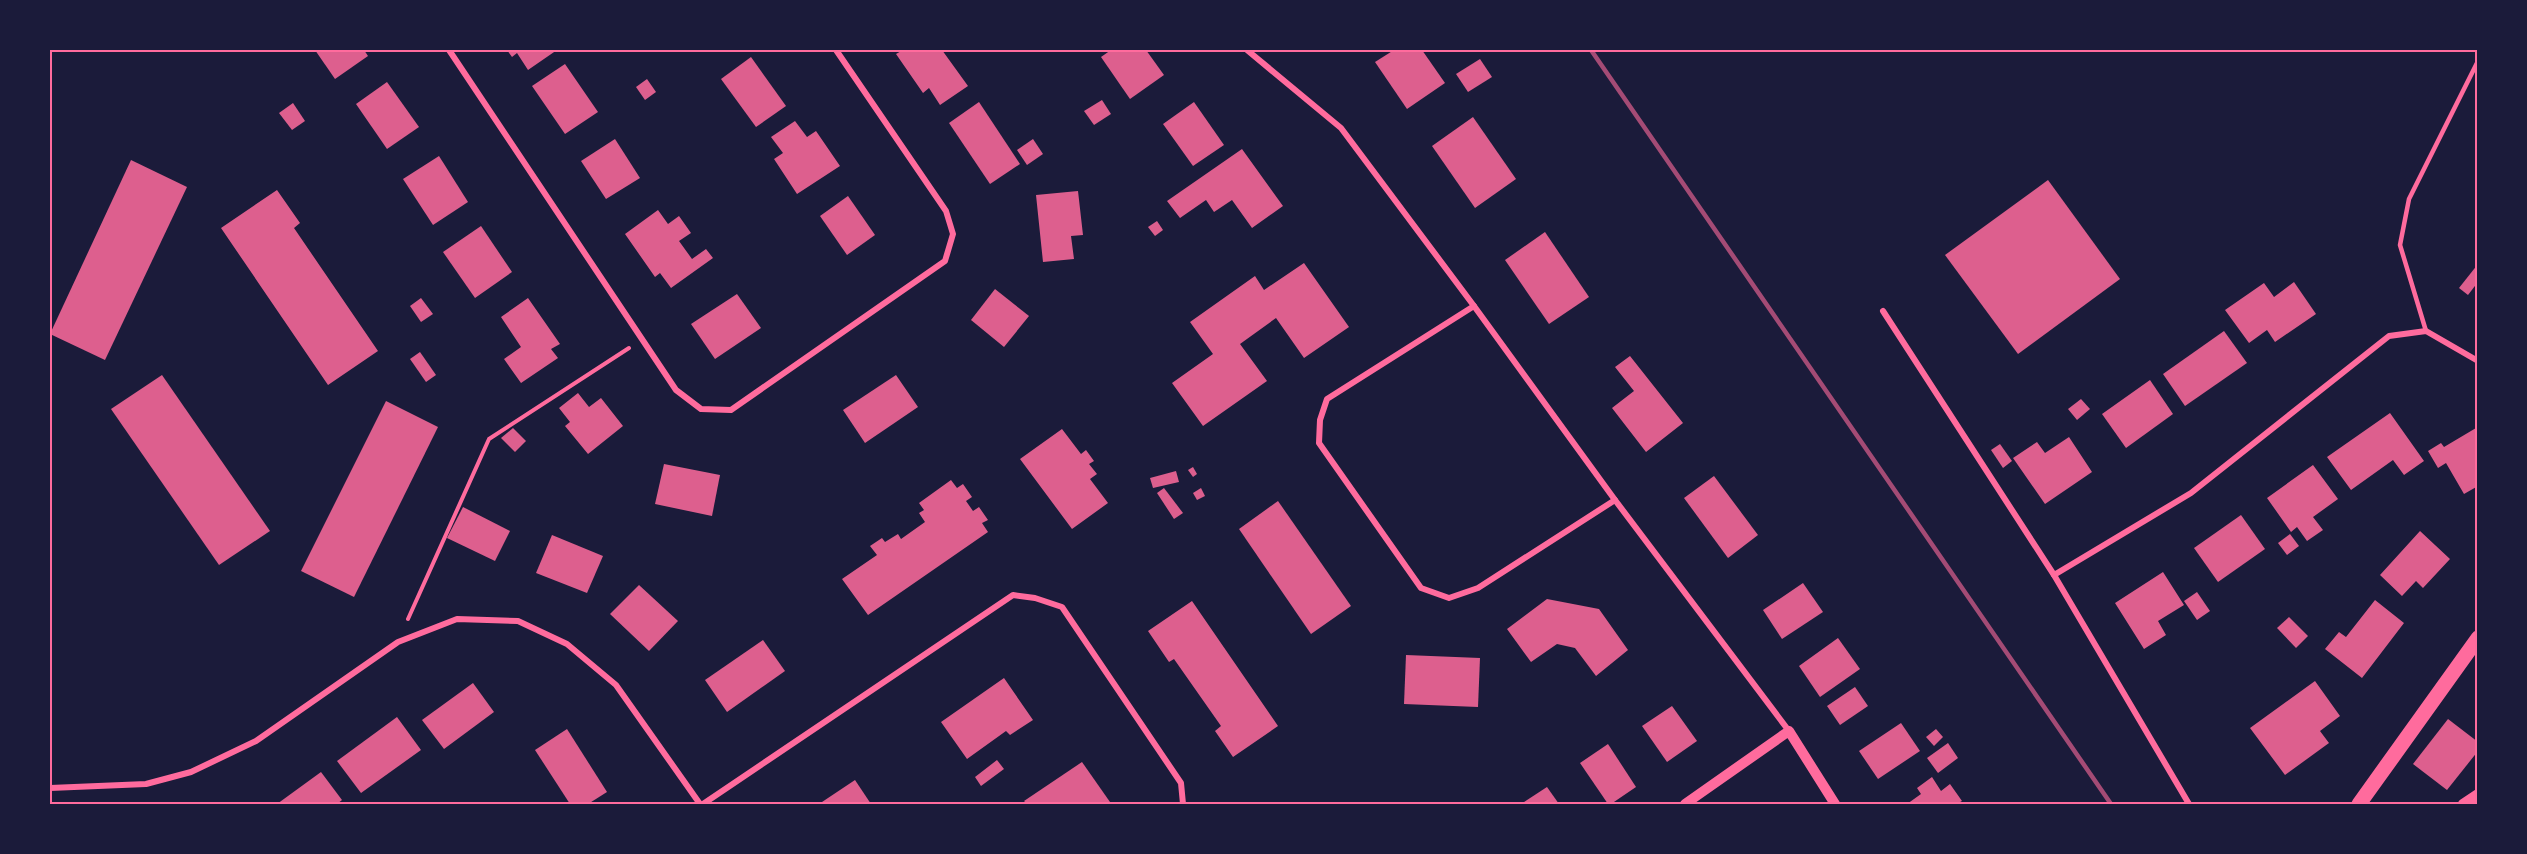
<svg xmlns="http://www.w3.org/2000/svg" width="2527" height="854" font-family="'Varela Round',sans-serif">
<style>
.building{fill:#dd5f8e}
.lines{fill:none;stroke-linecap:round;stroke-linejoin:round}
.path{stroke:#ff6b9d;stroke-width:4}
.service{stroke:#ff6b9d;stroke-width:4.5}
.minor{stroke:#ff6b9d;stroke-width:6}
.tertiary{stroke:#ff6b9d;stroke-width:10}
.primary{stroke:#ff6b9d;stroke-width:15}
.rail{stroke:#a44b75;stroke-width:4.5}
.neatline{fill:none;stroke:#ff6b9d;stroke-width:2}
</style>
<rect width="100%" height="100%" fill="#1b1b3a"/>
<g class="building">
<polygon points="315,50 364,50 368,56 335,79"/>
<polygon points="507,50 557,50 528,70 517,53 512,57"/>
<polygon points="903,50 942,50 968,86 940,105 929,88 923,93 896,54"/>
<polygon points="1111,50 1146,50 1164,75 1130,99 1101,57"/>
<polygon points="1394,50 1422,50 1445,83 1407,109 1375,62"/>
<polygon points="751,57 786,106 756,127 721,79"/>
<polygon points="1480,59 1492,77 1468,92 1456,74"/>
<polygon points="565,64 598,112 565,134 532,86"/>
<polygon points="647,79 656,92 645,100 636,87"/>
<polygon points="387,82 419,127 387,149 356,104"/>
<polygon points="1102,100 1111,114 1094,125 1084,111"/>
<polygon points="979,102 1020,164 990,184 949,123"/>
<polygon points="1194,102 1224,145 1193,166 1163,124"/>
<polygon points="293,103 305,121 292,130 279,113"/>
<polygon points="1473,117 1516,179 1475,208 1432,146"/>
<polygon points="795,121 807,137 816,131 840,166 797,194 774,159 783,153 771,137"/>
<polygon points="615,139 640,178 606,199 581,161"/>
<polygon points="1033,139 1043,154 1027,165 1017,150"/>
<polygon points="1242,149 1283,206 1252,228 1232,200 1214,212 1206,200 1180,218 1167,201"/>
<polygon points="439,156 468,202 433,225 403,179"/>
<polygon points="131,160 187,187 105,360 50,334"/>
<polygon points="2048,180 2120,279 2018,354 1945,255"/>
<polygon points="277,190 300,223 294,228 378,351 328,385 221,228"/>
<polygon points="1078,191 1083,235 1071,236 1074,259 1043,262 1036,195"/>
<polygon points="848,196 875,235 847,255 820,216"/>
<polygon points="658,210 668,224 679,216 691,233 679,241 692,259 706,249 713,258 671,288 660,273 655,277 625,234"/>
<polygon points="1157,221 1163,230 1155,236 1148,227"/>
<polygon points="481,226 512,272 475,298 443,252"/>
<polygon points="1545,232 1589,297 1549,324 1505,260"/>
<polygon points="1304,263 1349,327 1304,358 1276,318 1240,344 1267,381 1203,426 1172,383 1213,354 1190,322 1255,276 1264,290"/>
<polygon points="2478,264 2478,282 2468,295 2459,288"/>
<polygon points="2294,282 2316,314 2275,342 2267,330 2249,343 2225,310 2264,283 2274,297"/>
<polygon points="995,289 1029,316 1004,347 971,320"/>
<polygon points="737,294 761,328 715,359 691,324"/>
<polygon points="421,298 433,314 421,322 410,306"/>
<polygon points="528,298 560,344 551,349 558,358 521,383 504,359 521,347 501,317"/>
<polygon points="2224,331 2247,363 2185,406 2163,374"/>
<polygon points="420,352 436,375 426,382 410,359"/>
<polygon points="1630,356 1683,423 1646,452 1612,408 1634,391 1615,367"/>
<polygon points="162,375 270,531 219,565 111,409"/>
<polygon points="896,375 918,407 865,443 843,410"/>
<polygon points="2150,380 2173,414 2126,448 2102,414"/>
<polygon points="578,393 589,407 601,398 623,426 588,454 565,426 570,422 559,408"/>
<polygon points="2081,399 2090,409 2077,420 2068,409"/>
<polygon points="386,401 438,427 354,597 301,571"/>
<polygon points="2390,413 2424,461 2404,475 2393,460 2351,490 2327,457"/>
<polygon points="513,428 526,441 515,452 501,438"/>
<polygon points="2476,428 2478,486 2464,494 2446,463 2438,468 2428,451 2441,443 2444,447"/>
<polygon points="1062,429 1081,454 1086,450 1094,461 1089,464 1097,474 1090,479 1108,503 1072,529 1020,459"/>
<polygon points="2069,437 2092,472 2045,504 2013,458 2037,442 2045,453"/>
<polygon points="2000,444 2012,461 2003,468 1991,450"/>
<polygon points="664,464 720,475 712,516 655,504"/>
<polygon points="2313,465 2338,499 2313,517 2323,530 2307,541 2297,527 2291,532 2267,498"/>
<polygon points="1193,467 1197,474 1193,477 1188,470"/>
<polygon points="1176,471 1179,482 1153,488 1150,478"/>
<polygon points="1714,476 1758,535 1728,558 1684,498"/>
<polygon points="951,480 957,488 963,484 972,497 966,501 973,511 979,507 988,520 982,523 988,532 868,615 842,579 877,555 870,546 882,538 885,542 898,534 901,539 925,522 919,513 924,510 919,503"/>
<polygon points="1164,488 1183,513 1174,519 1157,493"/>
<polygon points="1201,488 1205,496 1197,500 1193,493"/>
<polygon points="1278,501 1351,606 1311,634 1239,529"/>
<polygon points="463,507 510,531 495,561 447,538"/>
<polygon points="2241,515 2265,549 2218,582 2194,548"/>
<polygon points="2420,531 2450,559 2423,588 2416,581 2402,596 2380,575"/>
<polygon points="2290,534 2299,546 2287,555 2278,543"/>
<polygon points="552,535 603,556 587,593 536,573"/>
<polygon points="2163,572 2184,605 2158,621 2166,635 2144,649 2115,603"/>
<polygon points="1803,583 1823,612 1782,639 1763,610"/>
<polygon points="639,585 678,621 649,651 610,614"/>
<polygon points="2197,592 2210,611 2197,620 2184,601"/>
<polygon points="1547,599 1599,609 1628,650 1596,676 1575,648 1557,644 1531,662 1507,629"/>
<polygon points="2375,600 2404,623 2362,678 2325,649 2339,632 2346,637"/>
<polygon points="1192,601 1278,726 1233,757 1215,731 1221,726 1174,659 1169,662 1148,631"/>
<polygon points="2289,617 2308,636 2296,648 2277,628"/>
<polygon points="1838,638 1860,669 1820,697 1799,666"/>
<polygon points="763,640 785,671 727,712 705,680"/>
<polygon points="1406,655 1480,658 1478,707 1404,704"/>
<polygon points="1004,678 1033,720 1010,735 1006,731 967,759 941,722"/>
<polygon points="2315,681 2340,716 2320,731 2329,743 2285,775 2250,728"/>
<polygon points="473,683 494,712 444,749 422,720"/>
<polygon points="1855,687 1868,706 1840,725 1827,706"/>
<polygon points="1672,706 1697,741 1667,762 1642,726"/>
<polygon points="397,717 421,750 361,793 337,761"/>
<polygon points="2448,719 2478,742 2478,751 2447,790 2413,764"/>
<polygon points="1901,723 1920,751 1878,779 1859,751"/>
<polygon points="567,729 607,792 588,804 570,804 535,750"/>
<polygon points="1936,729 1943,737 1934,746 1926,737"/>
<polygon points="1948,743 1958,758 1938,773 1927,758"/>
<polygon points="1608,744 1636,787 1611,804 1608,804 1580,763"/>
<polygon points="997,760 1004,769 981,786 975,777"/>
<polygon points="1082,762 1110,802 1107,804 1027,804 1024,801"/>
<polygon points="321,772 342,800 337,804 277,804"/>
<polygon points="1932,777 1941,791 1950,784 1962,801 1956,804 1907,804 1921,794 1917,788"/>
<polygon points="855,780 871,804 819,804"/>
<polygon points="1547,787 1559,804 1521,804"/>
</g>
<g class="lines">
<polyline class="path" points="408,619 489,439 629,348"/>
<polyline class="service" points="2426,331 2400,245 2409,199 2478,61"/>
<g class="minor">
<polyline points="449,50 676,390 701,409 731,410 945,261 953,234 946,211 836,50"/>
<polyline points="1247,50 1341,128 1474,306 1615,500 1789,731"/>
<polyline points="1474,306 1327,399 1320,420 1319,443 1421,588 1449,598 1478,588 1615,500"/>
<polyline points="1883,311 2054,575 2189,804"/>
<polyline points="2054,575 2191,493 2389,336 2426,331 2478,361"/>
<polyline points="50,788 146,784 191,772 256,741 398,642 457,619 518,621 567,644 616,685 700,804"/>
<polyline points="703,804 1013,595 1035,598 1062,607 1181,783 1183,804"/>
</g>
<g class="tertiary">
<polyline points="1685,804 1789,731 1835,804"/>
<polyline points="2463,804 2478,794"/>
</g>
<polyline class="primary" points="2359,804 2478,638"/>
<polyline class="rail" points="1591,50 2111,804"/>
</g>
<rect width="2527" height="854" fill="none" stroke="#1b1b3a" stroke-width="102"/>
<rect x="51" y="51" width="2425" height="752" class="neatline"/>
</svg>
